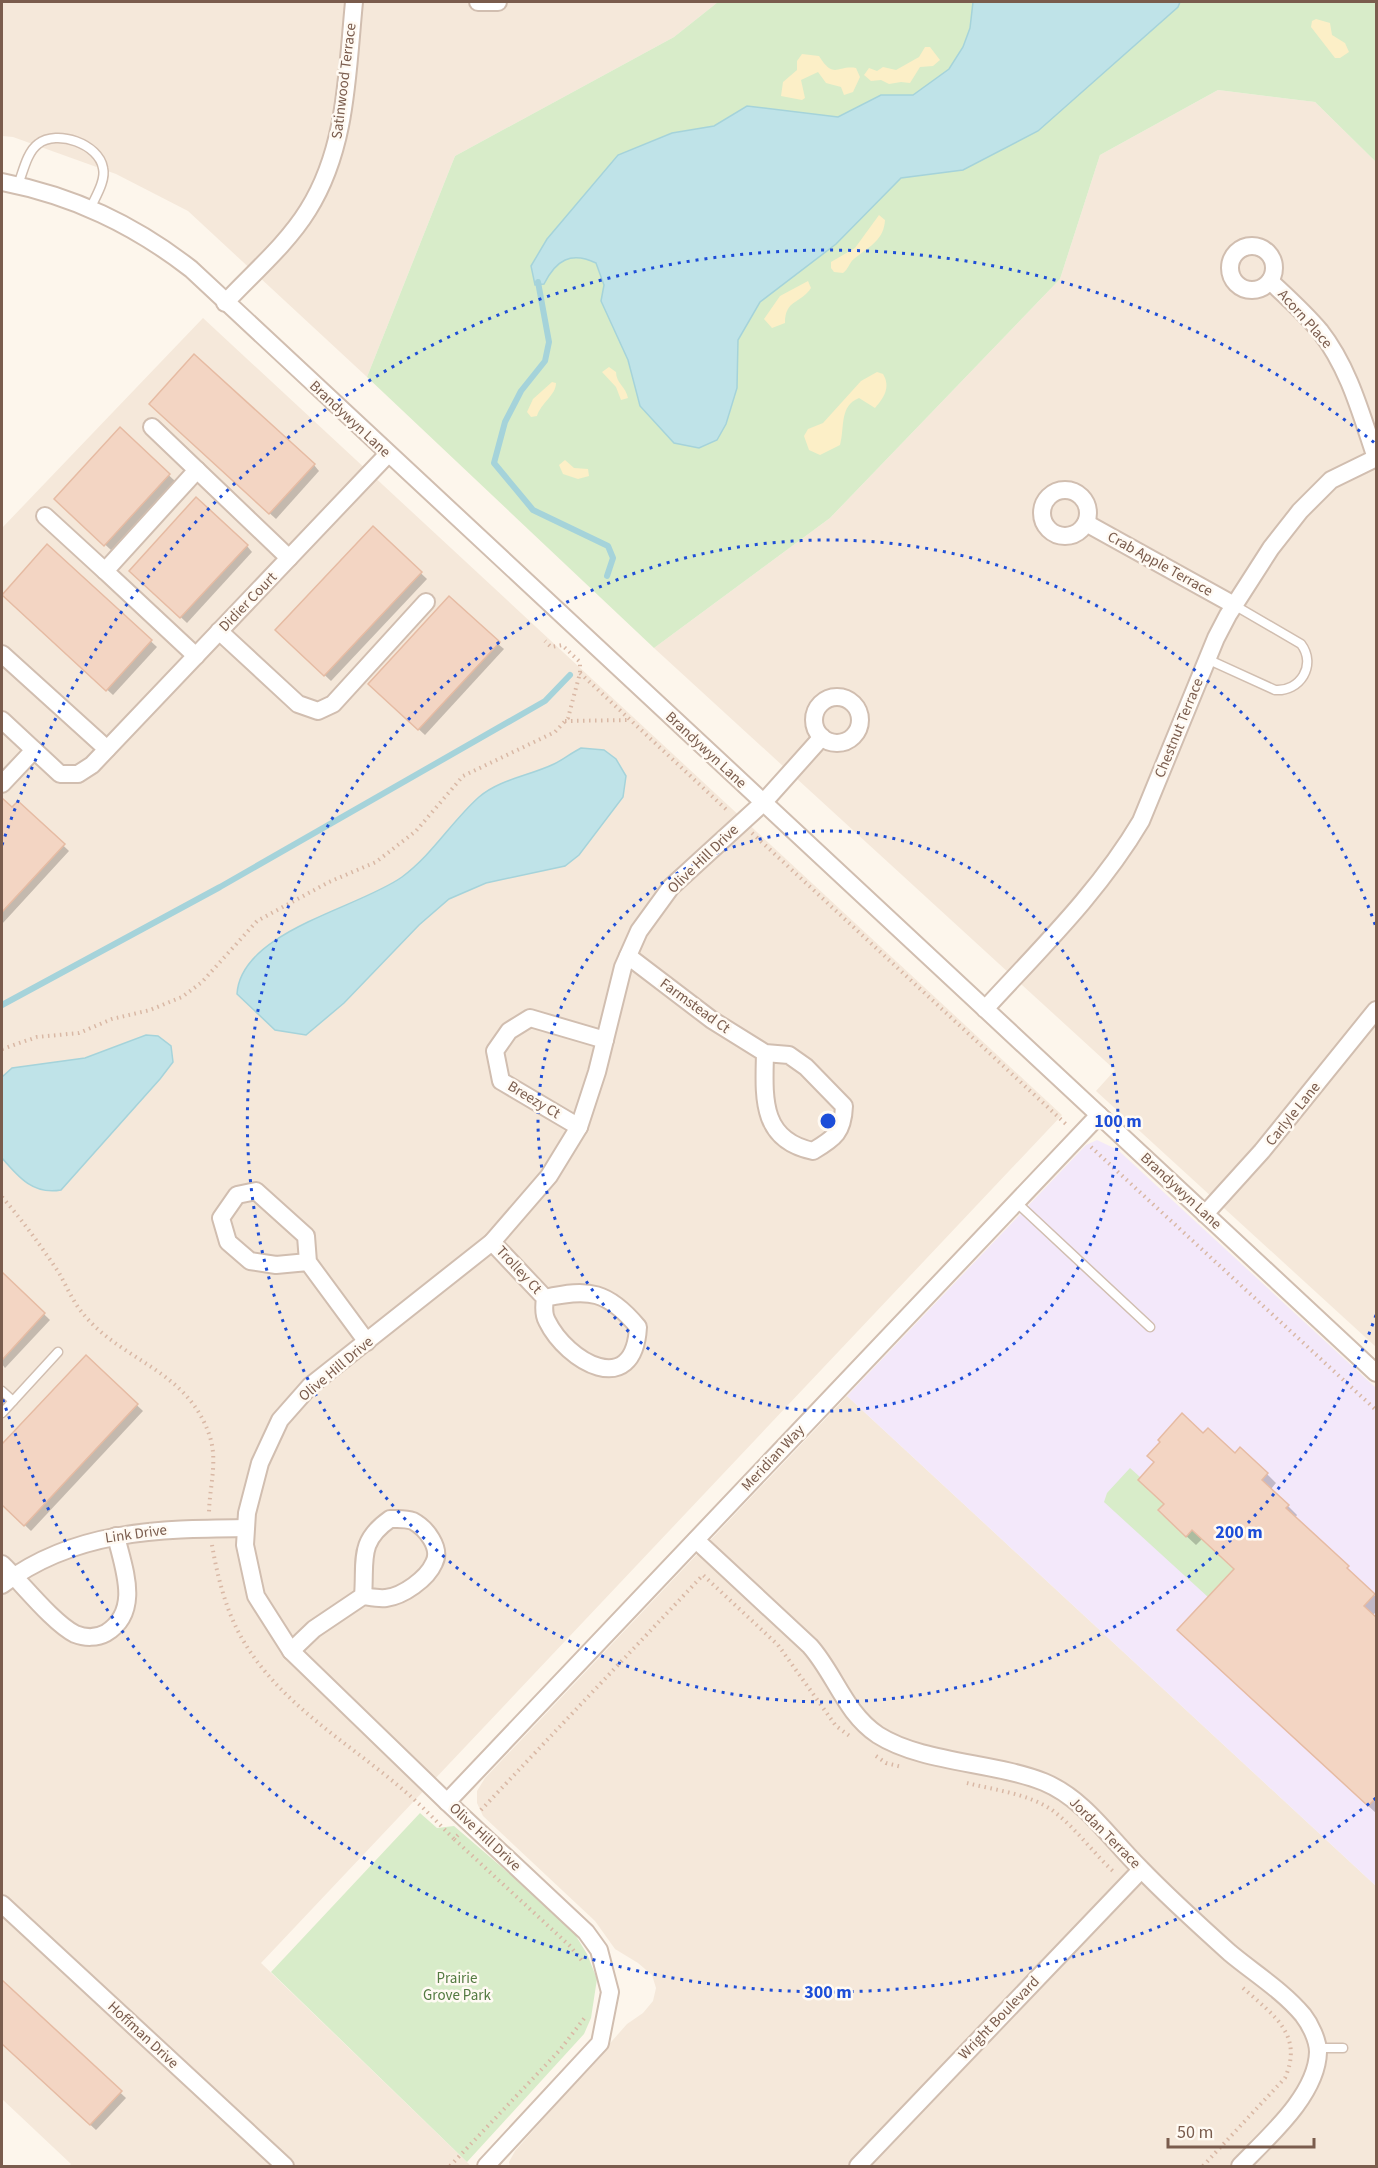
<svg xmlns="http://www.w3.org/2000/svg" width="1378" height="2168" font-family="'Source Sans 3',sans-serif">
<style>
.residential{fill:#f5e8da}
.education{fill:#f3e8fa}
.green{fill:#d8ecc9}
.sand{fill:#fcefc7}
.water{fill:#bfe3e8;stroke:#a5d3da;stroke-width:1.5}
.shadow{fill:#0003}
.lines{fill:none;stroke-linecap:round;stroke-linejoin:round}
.stream{stroke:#a5d3da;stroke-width:6}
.building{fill:#f3d5c3;stroke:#e6bba3;stroke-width:1.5}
.service-casing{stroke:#d1beb0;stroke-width:11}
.minor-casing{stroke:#d1beb0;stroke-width:20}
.path{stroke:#d9b8a5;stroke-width:4;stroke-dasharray:1.5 4.5;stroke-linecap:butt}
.service{stroke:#fff;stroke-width:8}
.minor{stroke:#fff;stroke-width:16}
.ring{fill:none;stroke:#1d4ed8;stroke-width:3;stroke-dasharray:3 6}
.labels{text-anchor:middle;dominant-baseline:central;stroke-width:5;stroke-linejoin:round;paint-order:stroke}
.street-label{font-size:15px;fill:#7a5c4d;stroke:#fffaf3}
.park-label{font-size:15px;fill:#537a41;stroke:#fffaf3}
.centre{fill:#1d4ed8;stroke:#fffaf3;stroke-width:3}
.ring-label{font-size:18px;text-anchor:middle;font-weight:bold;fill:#1d4ed8;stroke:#fffaf3;stroke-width:5;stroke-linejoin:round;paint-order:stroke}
</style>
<rect width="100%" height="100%" fill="#fdf6ec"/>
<g class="residential">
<polygon points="2,2 718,2 674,37 455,156 367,377 188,211 116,174 13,137 2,136"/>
<polygon points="1218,90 1315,102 1376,162 1376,1347 1096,1091 1115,1070 654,648 830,518 1060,279 1100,155"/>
<polygon points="203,318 1062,1115 261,1963 471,2166 69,2166 71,2164 2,2099 2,528"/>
<polygon points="847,1396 1376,1886 1376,2166 510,2166 509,2162 515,2151 627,2024 643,2013 653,2001 656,1988 652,1975 638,1963 615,1949 595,1921 483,1816 477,1803 477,1791 485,1778"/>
</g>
<polygon class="education" points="1097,1140 1118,1150 1376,1388 1376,1886 847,1396 1086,1145"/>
<g class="green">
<polygon points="718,2 1376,2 1376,162 1315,102 1218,90 1100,155 1060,279 830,518 654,648 367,377 455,156 674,37"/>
<polygon points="1130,1468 1140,1477 1138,1480 1165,1503 1158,1511 1186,1536 1194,1528 1249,1553 1208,1597 1104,1502 1107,1493"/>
<polygon points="420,1813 437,1828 454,1826 570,1926 587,1954 597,1979 591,2018 584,2034 467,2162 271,1972"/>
</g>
<g class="sand">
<polygon points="1316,19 1330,23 1332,35 1345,43 1349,52 1340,58 1335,58 1311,27 1312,21"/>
<polygon points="925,47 930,47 940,60 933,66 920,67 910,83 901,82 889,84 881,80 871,81 864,75 869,68 877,71 883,67 896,70 919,57"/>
<path d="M802,54L819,56C834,80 837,65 856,68L860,77L853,92L844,95L841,87L826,83L818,72L801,80L805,98L802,100L781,96L783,82L797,70V61Z"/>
<path d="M879,215L885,220C884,240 869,247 855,258C849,262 849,269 843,273L834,272L831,268V262L855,248Z"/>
<path d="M808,281L811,288C801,304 785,299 785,323L772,328L764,319L780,296Z"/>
<path d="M609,367L616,372C616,383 626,387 628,398L621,400L616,387L602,372Z"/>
<path d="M877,372L883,374C891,387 884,398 875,408L859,398C839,406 845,427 840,445L820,455L809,450L804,436L808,429L823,423L861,381Z"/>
<path d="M552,382L556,383C556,395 541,403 537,416L531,417L527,412L533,399Z"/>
<polygon points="565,460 574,468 588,469 589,476 578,479 563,474 559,465"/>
</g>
<g class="water">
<path d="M973,2H1180L1178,7L1038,131L963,170L901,178L836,244L760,302L738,340L737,388L726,424L717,440L699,448L674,443L640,406L628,360L601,301L604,285L596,263C571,251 556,260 544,284L535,285L531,266L547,239L618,155L672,133L714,126L747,106L838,117L881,95H913L949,69L963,47L970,28Z"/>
<path d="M581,748L604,750L616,759L626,776L623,797L579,855L565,866L486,883L449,899L419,925L344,1003L306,1035L275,1030L237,994C241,931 359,908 402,877C433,854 451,822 479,797C500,779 529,776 554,764C563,760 571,753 581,748Z"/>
<path d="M146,1035L158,1036L171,1046L173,1062L160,1079L61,1190C34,1195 19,1178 2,1158V1077L12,1068L85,1058Z"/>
</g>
<g class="shadow">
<polygon points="156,410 314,465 319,471 276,519"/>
<polygon points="120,430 175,481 111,550 56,499"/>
<polygon points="373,528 427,579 331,681 277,630"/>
<polygon points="47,546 157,647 113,695 9,600"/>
<polygon points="247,546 252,552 187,623 131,570"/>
<polygon points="498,644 504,649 425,735 370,684"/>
<polygon points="18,803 69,851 2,924 2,810 7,804 12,809"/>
<polygon points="2,1274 50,1320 5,1368 2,1364"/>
<polygon points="86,1357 143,1411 31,1531 2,1503 2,1446"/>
<polygon points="1204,1435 1235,1455 1240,1449 1267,1474 1276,1483 1271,1489 1297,1515 1295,1518 1376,1597 1376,1612 1372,1616 1376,1620 1376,1813 1188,1640 1236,1569 1203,1538 1196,1545 1169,1520 1166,1504"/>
<polygon points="2,1983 126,2098 96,2130 2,2043"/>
</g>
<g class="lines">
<g class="stream">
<polyline points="538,282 549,342 545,361 521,391 505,422 494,463 533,510 608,546 613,558 607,576"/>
<polyline points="2,1005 220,887 545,701 570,675"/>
</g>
</g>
<g class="building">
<polygon points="194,354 315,464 269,514 149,404"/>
<polygon points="120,427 170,474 104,546 54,499"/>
<polygon points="196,497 248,545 180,618 129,571"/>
<polygon points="373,526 422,572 324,676 275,630"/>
<polygon points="47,544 152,640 106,691 2,595"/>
<polygon points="449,596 500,642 418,730 368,684"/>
<polygon points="2,798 12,807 18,801 65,844 2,912"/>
<polygon points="2,1272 45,1313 2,1360"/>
<polygon points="86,1355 138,1404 24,1526 2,1505 2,1444"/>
<polygon points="1182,1413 1203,1433 1208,1428 1235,1453 1240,1447 1268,1473 1262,1480 1289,1505 1286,1508 1349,1566 1347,1568 1375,1594 1364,1606 1377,1618 1377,1797 1368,1806 1177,1630 1234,1569 1192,1530 1186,1537 1158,1510 1164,1504 1138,1480 1154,1462 1147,1456 1160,1442 1158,1440"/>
<polygon points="2,1980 122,2091 90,2125 2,2044"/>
</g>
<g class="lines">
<g class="service-casing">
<g id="service">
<path d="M18,185C23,172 27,152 38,144C57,129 99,144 103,168C106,180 96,196 91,207"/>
<path d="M1207,659L1275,690C1300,692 1317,665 1301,644L1234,605"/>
<polyline points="1016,1202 1150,1327"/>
<polyline points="2,1391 13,1401"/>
<polyline points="2,1413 58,1352"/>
<polyline points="1317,2048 1343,2048"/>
</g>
</g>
<g class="minor-casing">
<g id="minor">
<polyline points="478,2 498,2"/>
<path d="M2,182C73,196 133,224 191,269L1376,1373"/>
<circle cx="1252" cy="268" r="22"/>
<path d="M1270,281C1287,297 1305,313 1320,331C1349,368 1361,414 1376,458"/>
<path d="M225,303C253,273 287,244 308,210C347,148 347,73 354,2"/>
<polyline points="152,427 289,558"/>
<circle cx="1065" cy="513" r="23"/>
<polyline points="45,516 105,571 197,470"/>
<polyline points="1086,523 1234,605"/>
<polyline points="105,571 196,656"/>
<polyline points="219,631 298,704 318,711 333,704 426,602"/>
<polyline points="2,654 107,749"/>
<circle cx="837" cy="720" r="23"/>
<polyline points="2,720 60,774 78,774 92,765 388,454"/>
<polyline points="2,784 34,750"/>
<path d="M628,956L712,1020L765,1053L789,1055L806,1067L844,1106C843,1132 835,1138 813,1151C760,1140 764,1097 765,1053"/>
<path d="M985,1009C1040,949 1099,892 1141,821L1216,638L1228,615L1271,548L1300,511L1331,480L1376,458"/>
<polyline points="579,1127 501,1081 495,1051 509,1031 530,1018 605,1040"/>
<polyline points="1205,1214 1262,1151 1376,1010"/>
<path d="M492,1242L545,1298C544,1305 543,1314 547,1321C567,1362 634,1400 638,1327C608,1291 589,1288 545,1298"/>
<polyline points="308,1262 276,1265 250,1261 228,1242 221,1218 237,1195 256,1191 306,1236 308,1262 367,1342"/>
<path d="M696,1540L810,1646C835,1674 845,1713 878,1735C922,1763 994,1762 1044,1782C1085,1799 1110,1839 1141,1869C1169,1898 1200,1926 1230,1953C1254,1973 1283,1991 1303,2015C1310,2024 1318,2040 1318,2052C1317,2095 1268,2137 1240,2166"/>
<path d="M2,1564C21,1582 53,1623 75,1634C85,1638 97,1638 106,1633C142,1611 123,1567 116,1536"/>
<path d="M2,1585C74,1530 159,1529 245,1528"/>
<path d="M291,1651L314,1629L363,1596C370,1597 379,1599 386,1598C403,1596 427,1579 434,1563C442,1548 426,1528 413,1521C405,1518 397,1519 390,1519C357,1542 366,1561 363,1596"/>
<polyline points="447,1802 1099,1115"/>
<polyline points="2,1904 285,2166"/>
<polyline points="486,2166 600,2043 610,1992 599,1950 586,1932 447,1802 291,1651 256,1596 245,1545 247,1513 260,1463 280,1420 310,1386 492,1242 549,1176 579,1127 597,1072 623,967 639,931 671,887 763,803 822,737"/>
<polyline points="858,2166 1141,1870"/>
</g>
</g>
<g class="path">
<polyline points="580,673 729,812"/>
<polyline points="565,721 629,720"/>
<polyline points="752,833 1068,1126"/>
<polyline points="2,1049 37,1037 79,1033 112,1019 150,1010 182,997 202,982 257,921 329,882 376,862 416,831 463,776 555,732 568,718 580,673 580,662 562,645 551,647 545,641"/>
<polyline points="1091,1147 1376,1410"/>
<path d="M2,1197C23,1221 41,1246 59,1273C67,1287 74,1304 85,1316C124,1362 189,1371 210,1437C218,1462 209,1489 209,1514"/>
<path d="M212,1545C217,1574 225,1607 239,1633C276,1703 350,1743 408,1794C424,1808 439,1824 454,1839"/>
<polyline points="876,1756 886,1763 902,1767"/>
<path d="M967,1783C995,1790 1029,1794 1052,1810C1076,1828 1093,1853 1115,1873"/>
<polyline points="481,1810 703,1575 778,1645 836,1726 851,1737"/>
<polyline points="458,1835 454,1839 570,1946 583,1962"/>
<polyline points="450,2166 559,2051 586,2016"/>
<path d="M1203,2166L1285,2078C1304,2034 1273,2015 1243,1988"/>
</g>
<use href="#service" class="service"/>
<use href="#minor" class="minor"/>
</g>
<g class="ring">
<circle cx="828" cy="1121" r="290"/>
<path d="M1376 1315A581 581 0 1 1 1376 927"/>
<path d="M1376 1798A871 871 0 0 1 2 1397M2 845A871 871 0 0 1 1376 444"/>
</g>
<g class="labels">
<g class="street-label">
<text transform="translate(344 81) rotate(-83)">Satinwood Terrace</text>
<text transform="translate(1305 319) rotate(48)">Acorn Place</text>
<text transform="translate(350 419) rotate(43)">Brandywyn Lane</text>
<text transform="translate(1160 564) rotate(29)">Crab Apple Terrace</text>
<text transform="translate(248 602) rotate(-46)">Didier Court</text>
<text transform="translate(1179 728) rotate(-68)">Chestnut Terrace</text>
<text transform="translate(706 750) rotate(43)">Brandywyn Lane</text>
<text transform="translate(703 859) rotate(-44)">Olive Hill Drive</text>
<text transform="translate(695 1006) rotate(36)">Farmstead Ct</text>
<text transform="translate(534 1100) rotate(31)">Breezy Ct</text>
<text transform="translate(1293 1114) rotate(-51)">Carlyle Lane</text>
<text transform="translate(1181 1191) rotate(43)">Brandywyn Lane</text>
<text transform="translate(519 1270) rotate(47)">Trolley Ct</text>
<text transform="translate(336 1369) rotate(-40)">Olive Hill Drive</text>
<text transform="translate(773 1458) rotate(-47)">Meridian Way</text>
<text transform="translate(136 1534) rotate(-8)">Link Drive</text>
<text transform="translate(1105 1833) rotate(45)">Jordan Terrace</text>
<text transform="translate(485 1837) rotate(43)">Olive Hill Drive</text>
<text transform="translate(999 2018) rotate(-46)">Wright Boulevard</text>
<text transform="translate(143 2035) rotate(43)">Hoffman Drive</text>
</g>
<g class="park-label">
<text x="457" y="1978">Prairie<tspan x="457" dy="17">Grove Park</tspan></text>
</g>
</g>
<circle cx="828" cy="1121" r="9" class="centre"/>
<g class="ring-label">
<text x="1118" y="1127">100 m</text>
<text x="1239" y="1538">200 m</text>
<text x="828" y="1998">300 m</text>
</g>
<rect width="1378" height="2168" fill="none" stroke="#7a5c4d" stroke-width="6"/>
<path d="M1168 2138v9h146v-9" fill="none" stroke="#7a5c4d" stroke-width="3"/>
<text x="1177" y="2138" font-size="18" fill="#7a5c4d" stroke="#fffaf3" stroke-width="4.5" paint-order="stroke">50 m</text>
</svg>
